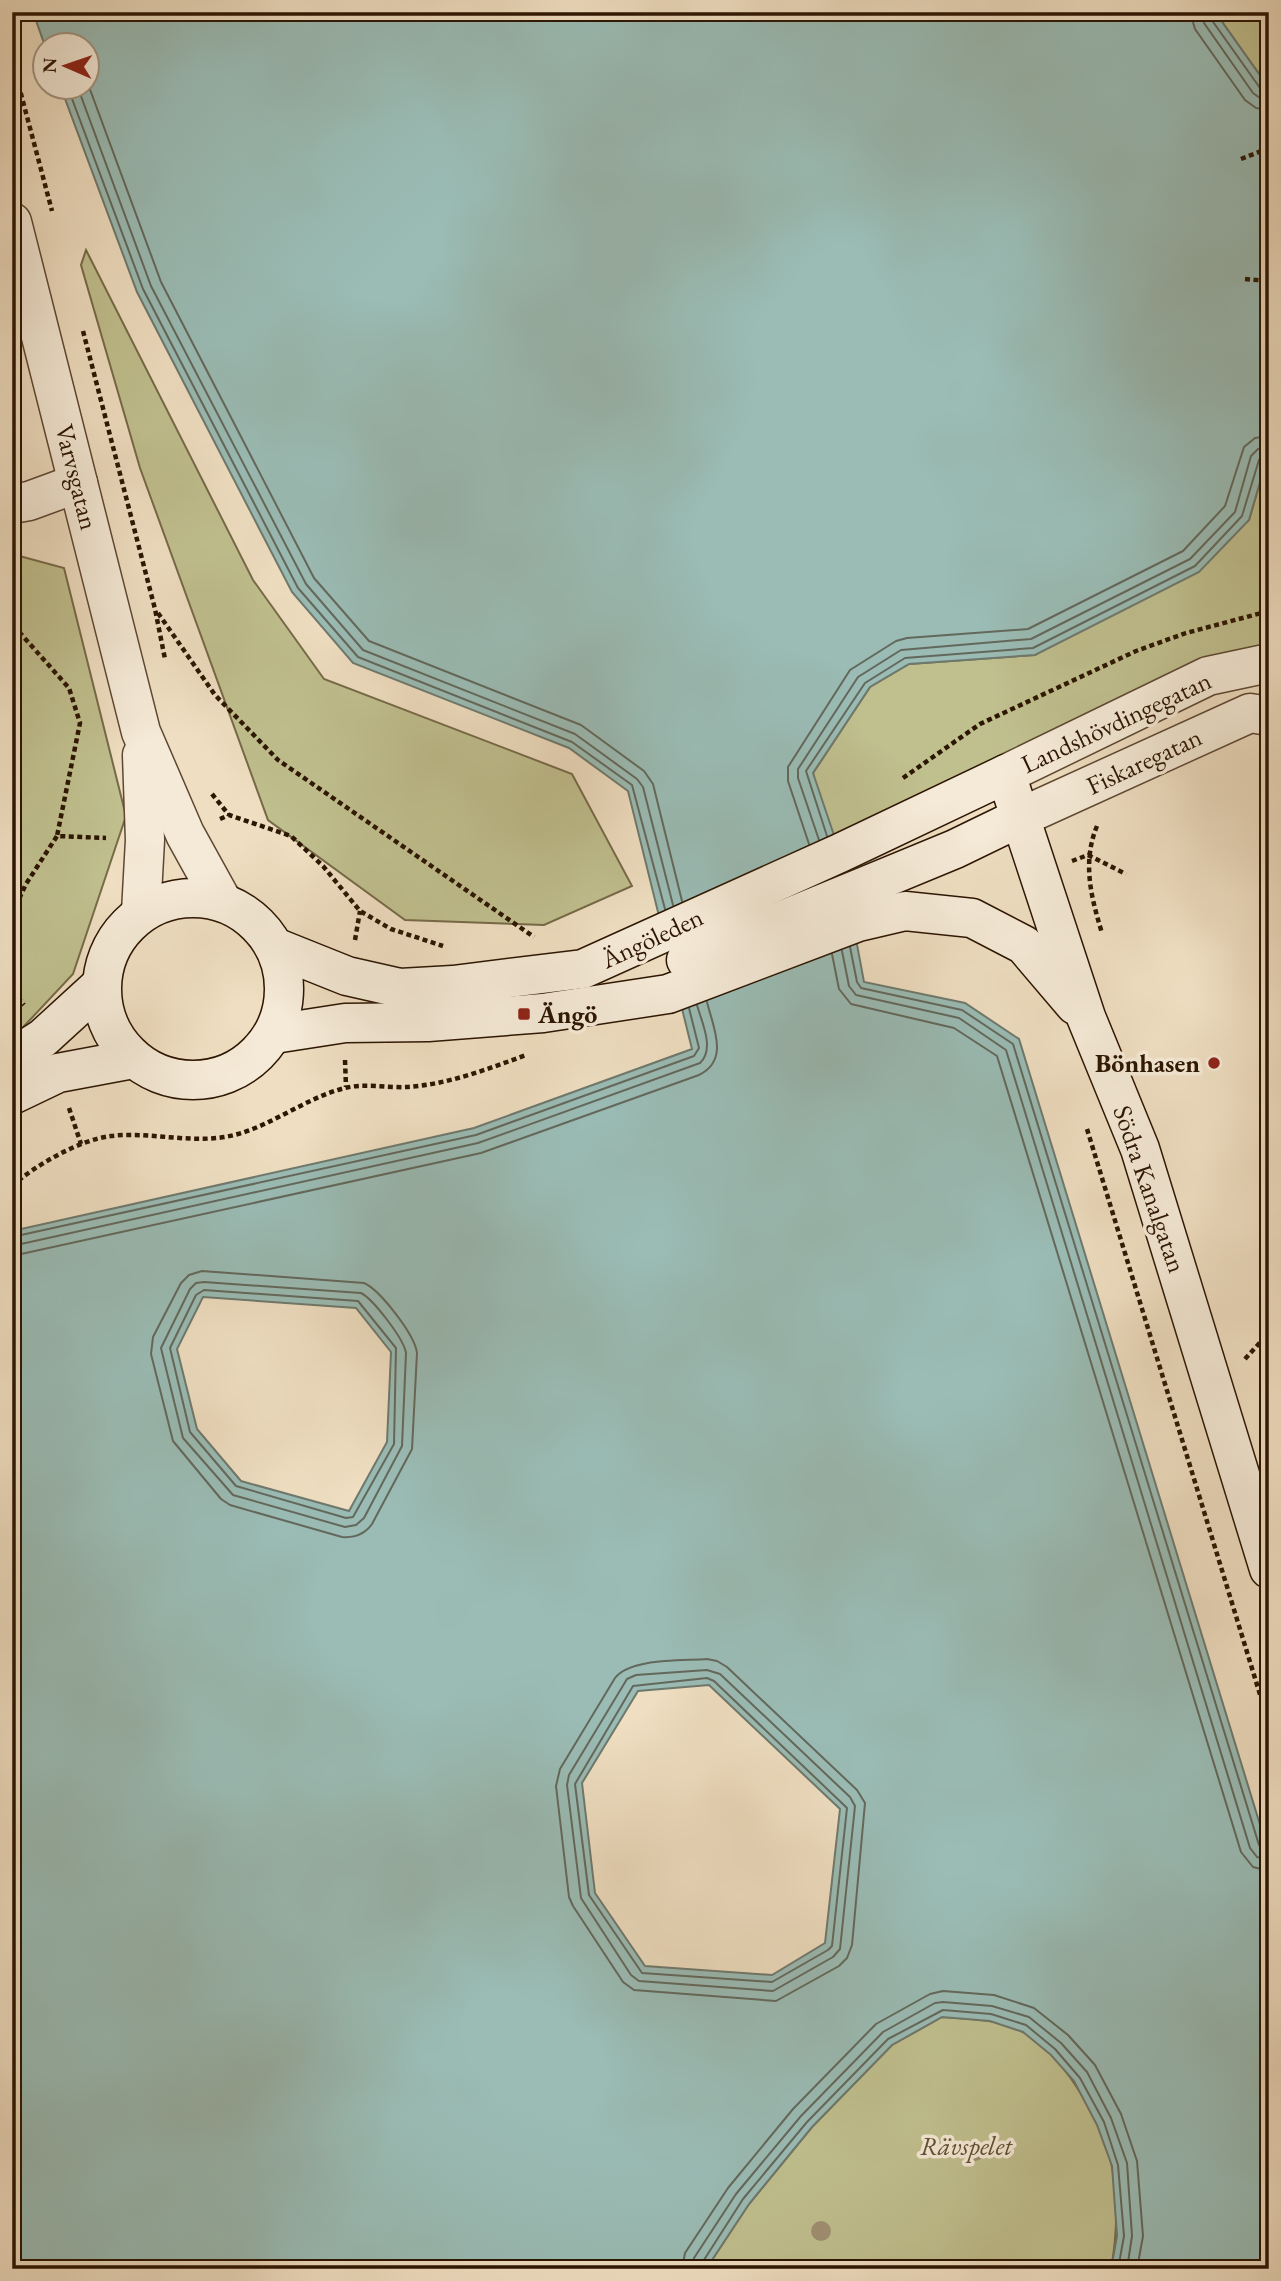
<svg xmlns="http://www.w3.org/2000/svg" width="1281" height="2281" font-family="'EB Garamond',serif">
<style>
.green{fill:#c0bf8e;stroke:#766a48;stroke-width:2}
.water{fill:#9abcb5;stroke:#6e796d;stroke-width:2;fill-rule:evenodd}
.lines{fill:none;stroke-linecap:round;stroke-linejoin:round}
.shore{stroke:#63685c;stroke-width:2}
.street-casing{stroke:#5d4732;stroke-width:41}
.secondary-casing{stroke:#2c1502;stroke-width:41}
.path{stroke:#2c1502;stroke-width:4.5;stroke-dasharray:5 3.5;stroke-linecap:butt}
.street{stroke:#f5ead7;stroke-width:38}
.secondary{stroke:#f5ead7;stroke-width:38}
.tree{fill:#a09073}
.poi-dot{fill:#8f2418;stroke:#f5ead7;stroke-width:2.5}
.labels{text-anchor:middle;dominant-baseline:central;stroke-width:7;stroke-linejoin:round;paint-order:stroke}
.street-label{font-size:26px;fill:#2c1502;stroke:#f5ead7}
.poi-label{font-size:26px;font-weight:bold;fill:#2c1502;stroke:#f5ead7;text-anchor:start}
.park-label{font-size:26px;font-style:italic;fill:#605033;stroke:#f5ead7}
</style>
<rect width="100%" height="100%" fill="#efdec1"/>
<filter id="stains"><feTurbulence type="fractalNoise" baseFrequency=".00286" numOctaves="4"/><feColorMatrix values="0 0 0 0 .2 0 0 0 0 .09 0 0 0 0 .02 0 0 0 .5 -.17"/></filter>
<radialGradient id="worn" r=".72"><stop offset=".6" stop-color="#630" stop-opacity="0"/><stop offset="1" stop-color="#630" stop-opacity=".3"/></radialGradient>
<g class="green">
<polygon points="1215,12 1269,12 1269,88"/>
<polygon points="86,250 253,580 324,679 572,774 632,886 544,925 405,920 268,820 140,468 81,265"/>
<polygon points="12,352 21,397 12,442"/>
<polygon points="1269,451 1269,663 831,858 813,773 870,687 909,664 1035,655 1249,520"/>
<polygon points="12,554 64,568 126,816 73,974 12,1039"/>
<path d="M942,2017C969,2019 997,2019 1021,2031C1062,2051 1104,2124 1112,2167C1118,2200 1117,2236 1111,2269H706L749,2204L812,2127L892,2045Z"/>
</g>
<path class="water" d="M33,12H1215L1269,88V451L1249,520L1199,572L1035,655L909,664L870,687L813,773L840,853L864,982L965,1003L1019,1039L1269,1854V2269H1111L1117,2236L1112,2166L1097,2125L1074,2081L1051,2055L1023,2032L990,2021L942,2017L892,2045L812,2127L749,2204L706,2269H12V1231L474,1128L692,1049L628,791L569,748L353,663L292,592L137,292L61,88H88V46H45ZM203,1297L356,1308L391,1352L387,1442L349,1511L241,1481L197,1429L177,1349ZM709,1685L840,1809L825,1943L772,1975L645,1966L595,1893L582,1783L638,1691Z"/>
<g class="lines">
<g class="shore">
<polyline points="1190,12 1195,29 1245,100 1256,108 1269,110"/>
<polyline points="1201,12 1204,23 1253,93 1260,98 1269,100"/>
<polyline points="1210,12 1211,19 1260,88 1269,91"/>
<polyline points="88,84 161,282 314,578 369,641 581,725 644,771 653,784 682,901"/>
<polyline points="68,88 143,289 298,588 358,657 572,742 632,785 665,909"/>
<polyline points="78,88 151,286 306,584 363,650 575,734 637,779 643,787 673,905"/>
<polyline points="827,836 806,771 865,683 905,658 1033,648 1195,566 1242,516 1259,460 1263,456 1269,455"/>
<polyline points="819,840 798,778 798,769 858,677 901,650 1031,639 1190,559 1235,512 1251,456 1258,449 1269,446"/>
<polyline points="809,844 788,781 788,767 850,670 896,641 907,638 1028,629 1183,551 1225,506 1244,447 1255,438 1269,436"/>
<polyline points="850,947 857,982 861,988 962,1010 1013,1044 1259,1845 1263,1850 1269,1851"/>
<polyline points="842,951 849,986 856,995 959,1018 1006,1050 1250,1848 1257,1857 1269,1860"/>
<polyline points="832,954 839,989 851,1004 954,1028 997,1056 1241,1852 1253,1867 1269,1871"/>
<polyline points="12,1237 476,1135 694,1056 699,1048 689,1008"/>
<path d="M12,1246L478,1143L700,1063C715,1049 702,1023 697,1005"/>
<path d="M12,1256L481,1153L699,1075C730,1060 713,1027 707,1002"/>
<path d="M202,1271L364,1283C380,1290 415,1335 417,1353L412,1449L372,1524C365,1534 355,1538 342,1537L230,1505L221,1499L173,1441L151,1354L153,1337L181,1283L189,1275Z"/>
<path d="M204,1282L361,1293C373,1299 404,1339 406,1353L402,1446L364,1518L356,1525L345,1527L233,1495L183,1438L161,1348L190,1289L196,1283Z"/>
<polygon points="204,1290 358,1301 396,1348 394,1444 353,1517 346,1518 236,1486 190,1432 170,1348 196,1295"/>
<path d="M707,1659L717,1661L727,1667L857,1790L865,1803L852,1945L847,1958L839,1966L776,2001L634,1990L623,1982L573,1906L569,1897L556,1786L560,1769L615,1678C630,1658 682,1661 707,1659Z"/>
<polygon points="707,1670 720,1674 850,1797 855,1806 840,1949 833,1957 773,1991 639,1981 631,1975 581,1898 567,1785 569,1775 627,1679 636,1675"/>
<polygon points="707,1678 714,1681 847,1808 832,1946 828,1950 772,1982 642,1973 589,1895 575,1784 633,1686"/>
<polyline points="682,2269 685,2253 728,2188 793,2109 876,2024 930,1994 943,1991 994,1995 1034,2008 1068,2035 1095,2065 1121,2114 1137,2161 1143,2236 1137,2269"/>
<polyline points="692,2269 694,2258 736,2194 801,2116 883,2032 935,2003 943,2002 992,2006 1029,2017 1061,2043 1087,2072 1111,2118 1127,2163 1132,2236 1127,2269"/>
<polyline points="701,2269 702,2263 743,2199 807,2122 888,2039 943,2010 991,2014 1026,2025 1055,2049 1080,2078 1104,2122 1118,2165 1124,2236 1118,2269"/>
</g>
<g class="street-casing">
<g id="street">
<polyline points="12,222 141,732 185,834 222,901"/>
<polyline points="12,504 29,501 78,483"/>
<polyline points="1006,774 1208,676 1269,663"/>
<polyline points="1021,817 1250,713 1269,716"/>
<polyline points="141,912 145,840 142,755"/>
</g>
</g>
<g class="secondary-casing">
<g id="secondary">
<circle cx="193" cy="989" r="91"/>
<polyline points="277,948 347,976 400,988 453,985 583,969 840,853 1006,774 1086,1017 1140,1149 1269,1569"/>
<polyline points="686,960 955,849 1021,817"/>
<polyline points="274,1034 345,1023 428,1022 543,1013 668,994 858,922 905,911 972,918 1024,945 1075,1005"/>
<polyline points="12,1058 43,1038 101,985"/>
<polyline points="12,1095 58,1073 133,1059"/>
</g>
</g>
<g class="path">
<polyline points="12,60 52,211"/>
<polyline points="1241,159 1269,148"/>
<polyline points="1245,279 1269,281"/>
<polyline points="83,331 155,609 165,659"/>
<polyline points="158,613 215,695 278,760 534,937"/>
<polyline points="12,627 21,634 69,688 80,723 57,836"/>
<polyline points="903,778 980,724 1136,651 1186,633 1269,611"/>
<polyline points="212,794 229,815"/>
<polyline points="220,819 229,815 291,836 323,866 360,911 391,929 443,946"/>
<path d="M1097,826C1082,862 1091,897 1102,933"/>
<polyline points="1072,861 1088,855 1126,874"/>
<polyline points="12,914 26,884 57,836 106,838"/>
<polyline points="355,940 360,911"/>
<polyline points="12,991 24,1005"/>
<polyline points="345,1060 346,1087"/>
<polyline points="69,1108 81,1144"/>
<polyline points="1087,1129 1269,1724"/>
<path d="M12,1186C34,1166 81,1139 111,1136C153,1131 196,1146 238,1134C274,1124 308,1097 345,1088C364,1083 388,1088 408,1087C449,1084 488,1069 526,1055"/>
<polyline points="1245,1359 1264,1338"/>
</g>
<use href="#street" class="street"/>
<use href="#secondary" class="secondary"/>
</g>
<g class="tree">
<circle cx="975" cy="2151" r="10"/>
<circle cx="821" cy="2231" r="10"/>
</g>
<g class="poi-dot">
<rect x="517" y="1007" width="14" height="14" rx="3.5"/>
<circle cx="1214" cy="1063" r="7"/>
</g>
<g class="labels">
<g class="street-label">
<text transform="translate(77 477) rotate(76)">Varvsgatan</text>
<text transform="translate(1116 722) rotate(-25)">Landshövdingegatan</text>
<text transform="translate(1144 761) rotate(-25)">Fiskaregatan</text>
<text transform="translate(652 938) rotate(-25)">Ängöleden</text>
<text transform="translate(1150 1189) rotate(71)">Södra Kanalgatan</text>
</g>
<g class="poi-label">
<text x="538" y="1014">Ängö</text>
<text x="1200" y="1063" text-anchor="end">Bönhasen</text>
</g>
<g class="park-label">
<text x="966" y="2146">Rävspelet</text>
</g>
</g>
<rect width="1281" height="2281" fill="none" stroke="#efdec1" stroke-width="42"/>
<rect x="14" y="14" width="1253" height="2253" fill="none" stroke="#2c1502" stroke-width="3.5"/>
<rect x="21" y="21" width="1239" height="2239" fill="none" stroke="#2c1502" stroke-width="2"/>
<g transform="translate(66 66) rotate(272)"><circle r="33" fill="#f5ead7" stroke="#a59582" stroke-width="2"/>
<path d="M0-5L12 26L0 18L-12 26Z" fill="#8f2418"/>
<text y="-10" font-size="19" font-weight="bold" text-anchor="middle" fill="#2c1502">N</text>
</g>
<rect width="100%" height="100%" filter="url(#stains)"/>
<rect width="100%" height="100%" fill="url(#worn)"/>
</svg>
